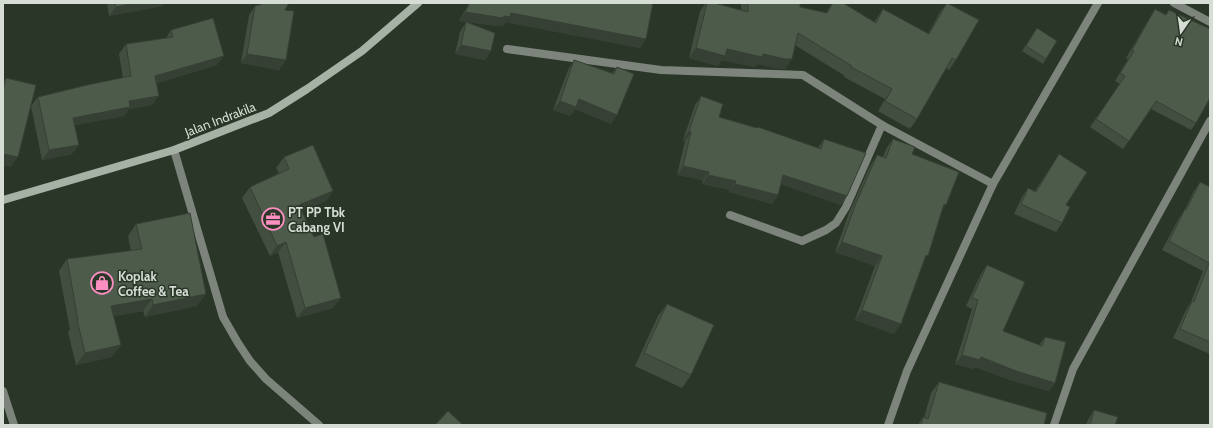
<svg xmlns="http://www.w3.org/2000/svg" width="1213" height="428" font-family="Cabin,sans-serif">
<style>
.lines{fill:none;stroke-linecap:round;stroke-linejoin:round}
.lane{stroke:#7d847c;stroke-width:8}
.street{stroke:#7d847c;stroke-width:8}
.secondary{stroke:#a7b2a6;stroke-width:8}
.wall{fill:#424e40}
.shaded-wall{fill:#364034}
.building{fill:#4d5b4b;stroke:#364034}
.labels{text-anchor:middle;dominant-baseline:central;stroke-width:3;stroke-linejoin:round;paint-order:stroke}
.street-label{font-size:13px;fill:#d5ddd4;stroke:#2a3728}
.poi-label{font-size:13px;font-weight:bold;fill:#d5ddd4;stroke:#2a3728;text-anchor:start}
</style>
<rect width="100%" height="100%" fill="#2a3728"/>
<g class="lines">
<polyline class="lane" points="3,391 14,425"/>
<g class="street">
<polyline points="1174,3 1210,22"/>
<polyline points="507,49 661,70 803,75 882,125 993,184 907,371 888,425"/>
<polyline points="174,150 223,317 238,343 250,361 266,379 319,425"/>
<polyline points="993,184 1098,3"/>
<polyline points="730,215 802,241 826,230 836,223 846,207 882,125"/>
<polyline points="1054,425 1073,369 1210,121"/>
</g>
<polyline class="secondary" points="3,200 174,150 269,113 307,89 362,51 418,3"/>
</g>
<g class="wall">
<polygon points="107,3 164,3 162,6 109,16"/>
<polygon points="469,3 653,3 646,39 640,48 506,22 503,26 498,25 497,26 459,21"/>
<polygon points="706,3 714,3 741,10 741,3 800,3 800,7 826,13 832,3 843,3 874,22 883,9 928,34 940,12 947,3 956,60 949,70 946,68 917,119 910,129 878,111 885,99 844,77 845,76 795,45 785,69 778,69 758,64 755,67 722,60 718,66 689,58 700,11"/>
<polygon points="255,6 285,10 286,60 279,70 241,63 249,15"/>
<polygon points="1155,9 1165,15 1210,29 1210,101 1209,100 1196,123 1191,130 1151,109 1123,149 1090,127 1120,84 1115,81 1128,59 1126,58 1150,17"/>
<polygon points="466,22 491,51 485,60 455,54 460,32"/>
<polygon points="1037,28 1046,59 1043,64 1022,51"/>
<polygon points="171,30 217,65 157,83 152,105 129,109 124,116 75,125 72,154 42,160 31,106 38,97 123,78 119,54 126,44 166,38"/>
<polygon points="574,60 612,73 617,67 611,124 575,109 570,116 553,110 568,70"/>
<polygon points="6,78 11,167 3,165 3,82"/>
<polygon points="701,96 719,117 818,148 824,139 847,196 841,205 781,184 778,195 772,204 729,192 730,190 702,184 703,180 677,175 685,141 683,140 695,105"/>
<polygon points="893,139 912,154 942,211 924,261 894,334 855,320 875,266 835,252 849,213 870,166 877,155 883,157 886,149"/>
<polygon points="1059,154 1066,205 1062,223 1056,232 1014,214 1022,197 1028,188 1035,191"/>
<polygon points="284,157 333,191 326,201 302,211 333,308 297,318 278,252 270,256 242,198 250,187 279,173 276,168"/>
<polygon points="1200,182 1210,187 1210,354 1173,338 1186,310 1191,302 1203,271 1162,250 1179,218 1183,213 1194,191"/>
<polygon points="136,224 197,306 145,317 143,311 114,316 112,357 76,365 68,332 70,330 59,271 67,259 131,251 128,236"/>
<polygon points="987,265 1003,331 1039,345 1045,337 1055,383 1049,391 1010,380 975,367 974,369 955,364 972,309 966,306 981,274"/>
<polygon points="667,304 691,375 682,388 635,366 658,316"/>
<polygon points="939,382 1044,425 918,425 923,417 924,418 931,393"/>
<polygon points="1094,410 1115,425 1086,425 1088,420"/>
</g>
<g class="shaded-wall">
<polygon points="135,3 164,3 162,6 109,16 116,7"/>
<polygon points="465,12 504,16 511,13 646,39 640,48 506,22 503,26 498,25 497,26 459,21"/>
<polygon points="461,45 491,51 485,60 455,54"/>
<polygon points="696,48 727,49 763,54 792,59 785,69 778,69 758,64 755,67 722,60 718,66 689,58"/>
<polygon points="247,54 286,60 279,70 241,63"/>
<polygon points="224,56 217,65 149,85 155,76"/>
<polygon points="159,96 152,105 129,109 124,116 67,127 73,118 129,101"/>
<polygon points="579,99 617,115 611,124 575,109 570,116 553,110 560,101"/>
<polygon points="689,131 691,132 685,141 683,140"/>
<polygon points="79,145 72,154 42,160 49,150"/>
<polygon points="3,154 18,157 11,167 3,165"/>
<polygon points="683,166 709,172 703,180 677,175"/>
<polygon points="708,175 736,181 730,190 702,184"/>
<polygon points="783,175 847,196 841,205 777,183"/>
<polygon points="735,184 778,195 772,204 729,192"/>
<polygon points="333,191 326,201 292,216 299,205"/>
<polygon points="944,204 946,205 939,215"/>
<polygon points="286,242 278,252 270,256 277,246"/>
<polygon points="842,242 882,256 875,266 835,252"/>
<polygon points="206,294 197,306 145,317 153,305"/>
<polygon points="341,298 333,308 297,318 305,308"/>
<polygon points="152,299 143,311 103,318 111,306"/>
<polygon points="862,310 901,324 894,334 855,320"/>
<polygon points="121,345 112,357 76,365 85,353"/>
<polygon points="962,355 981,357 1055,383 1049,391 1010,380 975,367 974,369 955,364"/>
</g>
<g class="building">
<polygon points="115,3 135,3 116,7"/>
<polygon points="265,3 289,3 285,10 294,11 286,60 247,54 255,6"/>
<polygon points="470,3 653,3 646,39 511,13 510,17 504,16 503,18 465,12"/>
<polygon points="707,3 714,3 748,12 748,3 800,3 800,7 827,13 833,3 843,3 876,23 883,9 929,34 947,3 979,20 956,60 952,58 917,119 885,101 892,89 851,67 852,66 798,33 792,59 785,59 763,54 762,57 727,49 725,56 696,48"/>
<polygon points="1155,9 1166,15 1169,10 1210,29 1210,98 1196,123 1156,101 1129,141 1096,119 1125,76 1120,73 1134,51 1132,50"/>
<polygon points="213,18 224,56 155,76 159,96 129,101 130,107 73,118 79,145 49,150 38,97 87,85 131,76 126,44 173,37 171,30"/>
<polygon points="466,22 495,33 491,51 461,45"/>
<polygon points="1037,28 1057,41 1046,59 1026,46"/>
<polygon points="574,60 614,74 617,67 634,74 617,115 579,99 576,107 560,101"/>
<polygon points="6,78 36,85 18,157 3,154 3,90"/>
<polygon points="701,96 723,104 719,117 757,128 758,127 821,149 824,139 866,153 847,196 783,175 778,195 735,184 736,181 708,175 709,172 683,166 691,132 689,131"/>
<polygon points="893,139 915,147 912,154 959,172 946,205 944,204 928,256 926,255 901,324 862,310 882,256 842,242 856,203 877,155 886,158"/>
<polygon points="313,145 333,191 299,205 314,237 323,234 341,298 305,308 286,242 277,246 250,187 289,169 284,157"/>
<polygon points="1059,154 1087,172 1066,205 1070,207 1062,223 1021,204 1028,188 1036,192"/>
<polygon points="1200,182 1210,187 1210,342 1180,329 1192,301 1194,302 1209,263 1169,241 1185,209 1186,210"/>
<polygon points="190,213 206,294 153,305 152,299 111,306 121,345 85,353 77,320 78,320 67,259 142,249 136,224"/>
<polygon points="987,265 1025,282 1003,331 1042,346 1045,337 1066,342 1055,383 1016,371 981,357 980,360 962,355 978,300 972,298"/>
<polygon points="667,304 714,325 691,375 644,353"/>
<polygon points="939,382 1047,413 1044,425 921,425 923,417 928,419"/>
<polygon points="1094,410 1118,417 1115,425 1090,425"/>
<polygon points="448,411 463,425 435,425"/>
</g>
<defs>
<g id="office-ring" transform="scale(1.15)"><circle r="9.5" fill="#2a3728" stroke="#fc8fc1" stroke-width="1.5"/><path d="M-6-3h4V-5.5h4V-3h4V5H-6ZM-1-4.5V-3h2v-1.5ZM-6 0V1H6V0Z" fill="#fc8fc1"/></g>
<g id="shop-ring" transform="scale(1.15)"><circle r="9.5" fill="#2a3728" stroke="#fc8fc1" stroke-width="1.5"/><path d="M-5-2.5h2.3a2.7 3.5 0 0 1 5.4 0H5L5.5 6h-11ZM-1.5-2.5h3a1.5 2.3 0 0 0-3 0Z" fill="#fc8fc1"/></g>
</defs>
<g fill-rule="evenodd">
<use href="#office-ring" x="273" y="219"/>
<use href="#shop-ring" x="102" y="283"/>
</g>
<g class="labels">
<g class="street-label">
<text transform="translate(220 119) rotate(-21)">Jalan Indrakila</text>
</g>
<g class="poi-label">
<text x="288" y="212">PT PP Tbk<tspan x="288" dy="15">Cabang VI</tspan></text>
<text x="118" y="276">Koplak<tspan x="118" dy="15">Coffee &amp; Tea</tspan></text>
</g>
</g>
<rect width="1213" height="428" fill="none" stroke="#d5ddd4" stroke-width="8"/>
<g transform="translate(1181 32) rotate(193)" stroke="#2a3728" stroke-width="3" paint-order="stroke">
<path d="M0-3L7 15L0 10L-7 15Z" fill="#d5ddd4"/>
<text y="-6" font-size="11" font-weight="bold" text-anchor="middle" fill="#d5ddd4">N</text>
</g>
</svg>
